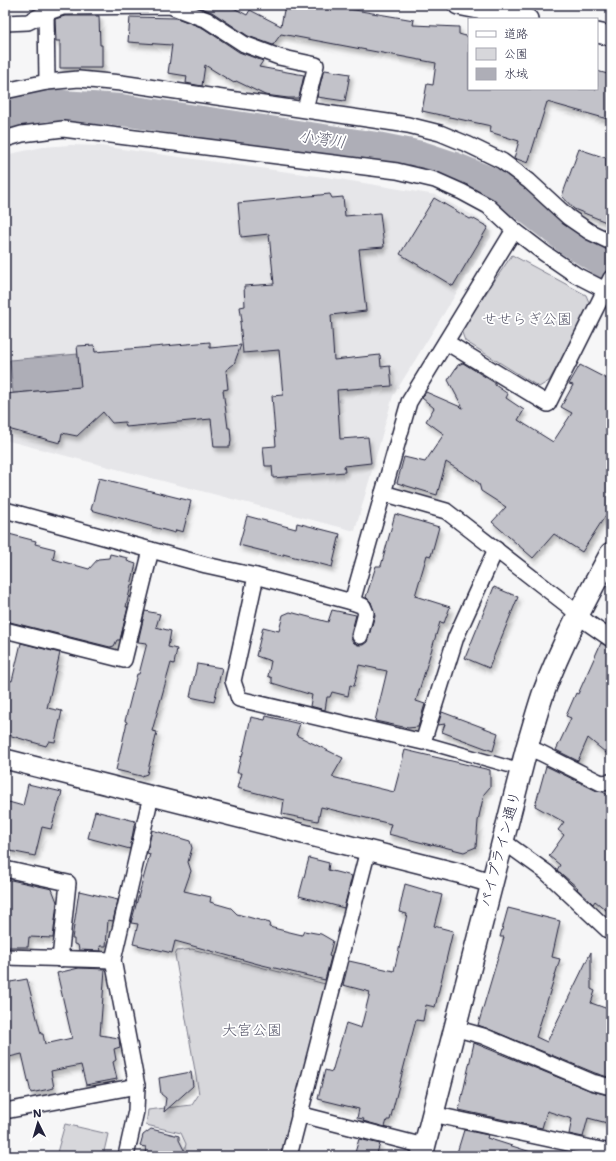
<svg xmlns="http://www.w3.org/2000/svg" width="616" height="1161" font-family="'Shantell Sans','Klee One',sans-serif">
<style>
.built{fill:#e6e6e9}
.green{fill:#d7d7db;stroke:#7c7c8b}
.water{fill:#aeaeb7;stroke:#767685}
.lines{fill:none;stroke-linecap:round;stroke-linejoin:round}
.river{stroke:#aeaeb7;stroke-width:32}
.building{fill:#c2c2c9;stroke:#22223b;filter:url(#shadow)}
.pedestrian-casing{stroke:#22223b;stroke-width:14}
.minor-casing{stroke:#22223b;stroke-width:18}
.tertiary-casing{stroke:#22223b;stroke-width:22}
.secondary-casing{stroke:#22223b;stroke-width:24}
.pedestrian{stroke:#fff;stroke-width:11}
.minor{stroke:#fff;stroke-width:15}
.tertiary{stroke:#fff;stroke-width:19}
.secondary{stroke:#fff;stroke-width:21}
.labels{text-anchor:middle;dominant-baseline:central;stroke-width:3.5;stroke-linejoin:round;paint-order:stroke}
.park-label{font-size:15px;fill:#58586b;stroke:#fff}
.street-label{font-size:15px;fill:#22223b;stroke:#fff}
.water-label{font-size:16px;font-style:italic;fill:#5a5a6d;stroke:#fff}
</style>
<defs>
<filter id="shadow"><feDropShadow dx="2.5" dy="4.5" stdDeviation="2" flood-color="#0004"/></filter>
</defs>
<rect width="100%" height="100%" fill="#f6f6f7"/>
<filter id="ink" filterUnits="userSpaceOnUse"><feTurbulence type="fractalNoise" baseFrequency=".025" numOctaves="2"/><feDisplacementMap in="SourceGraphic" scale="8" xChannelSelector="R" yChannelSelector="G"/><feConvolveMatrix kernelMatrix="1 2 1 2 8 2 1 2 1" color-interpolation-filters="sRGB"/></filter>
<g filter="url(#ink)">
<polygon class="built" points="70,145 100,146 339,179 436,195 488,224 491,237 393,396 355,531 5,440 5,155 43,147"/>
<g class="green">
<polygon points="512,255 586,295 591,307 549,381 539,387 465,341 461,330"/>
<polygon points="192,949 329,985 284,1156 183,1156 186,1144 181,1133 146,1125 148,1110 192,1105 199,1094 175,955 177,951"/>
<polygon points="65,1124 108,1134 103,1156 56,1156"/>
</g>
<polygon class="water" points="78,354 81,387 13,393 10,360"/>
<g class="lines">
<polyline class="river" points="5,115 47,105 122,110 377,148 421,157 454,168 493,184 526,206 571,241 611,266"/>
</g>
<g class="building">
<polygon points="194,5 228,5 247,15 250,10 281,26 285,5 325,5 414,20 413,25 459,27 459,34 469,37 469,89 597,89 597,71 611,75 611,120 547,102 528,163 514,158 519,141 490,132 491,126 422,111 427,84 433,85 436,63 281,34 273,45 248,36 212,12"/>
<polygon points="65,16 99,16 100,45 102,45 102,68 60,68 60,41 56,41 55,19"/>
<polygon points="130,17 177,18 203,28 239,52 263,61 259,67 304,75 299,98 288,98 265,95 236,81 234,83 205,65 202,86 186,83 187,76 168,73 172,45 128,42"/>
<polygon points="325,70 350,74 345,101 317,97 323,73"/>
<polygon points="579,149 606,158 606,172 611,173 611,224 574,209 562,196"/>
<polygon points="330,194 332,198 343,197 345,216 380,213 384,247 359,249 366,311 331,315 334,360 380,355 381,367 390,366 392,386 337,390 340,439 368,437 371,463 344,466 345,472 273,478 272,466 265,466 263,447 276,446 272,396 283,395 279,350 243,353 240,322 242,321 240,307 245,306 244,286 274,284 269,234 241,237 238,203"/>
<polygon points="434,198 470,219 472,218 488,227 453,286 400,254"/>
<polygon points="210,342 210,348 241,345 234,364 226,370 228,389 223,390 228,428 230,428 231,440 230,447 214,447 211,419 126,427 125,422 112,423 103,412 77,436 62,433 60,443 8,429 5,394 81,387 77,346 94,345 95,352"/>
<polygon points="463,363 495,383 495,385 508,394 506,398 524,410 518,420 553,442 572,413 561,407 573,385 569,384 580,365 611,381 611,507 582,552 554,534 533,558 492,522 506,507 481,491 479,483 446,462 437,495 397,483 404,457 425,462 444,434 426,421 434,408 422,398 426,392 463,408 448,380 458,365"/>
<polygon points="99,478 191,501 183,532 176,530 175,533 91,510"/>
<polygon points="395,514 439,527 431,556 427,555 415,596 450,607 444,623 440,622 416,701 425,704 418,727 408,728 375,721 387,671 359,665 354,686 350,685 348,696 332,692 330,697 327,697 325,710 310,706 312,695 272,683 272,678 268,676 271,661 256,656 263,627 279,631 283,615 290,612 328,622 332,610 356,615 351,634 351,639 354,643 358,645 363,645 367,642 375,615 371,602 366,597 376,566 381,566"/>
<polygon points="247,516 296,529 297,523 340,534 332,567 283,554 283,556 239,545"/>
<polygon points="5,533 36,541 35,544 55,549 53,559 89,569 98,559 109,558 110,554 128,558 127,561 136,564 126,607 128,607 120,640 117,640 114,646 110,647 10,622 10,621 5,620"/>
<polygon points="494,587 518,597 489,668 465,658"/>
<polygon points="145,611 160,614 156,627 171,631 168,647 177,649 174,664 171,663 152,731 157,732 147,774 141,776 116,770 127,722 125,721 137,674 139,674 147,643 138,642"/>
<polygon points="21,643 60,653 47,708 62,711 55,742 49,741 46,746 5,734 5,679 12,681"/>
<polygon points="601,643 611,648 611,757 588,738 578,761 556,750 571,718 566,716 576,693 578,694"/>
<polygon points="197,664 222,668 214,702 190,697"/>
<polygon points="442,712 498,733 493,751 442,732 445,724 438,725"/>
<polygon points="266,716 300,724 296,735 343,758 332,777 394,792 405,750 490,770 490,787 484,794 478,821 476,847 464,852 432,844 431,845 388,834 391,824 321,807 318,821 282,814 284,800 237,788 241,773 237,773 241,756 242,757 251,717 265,720"/>
<polygon points="546,766 597,791 603,792 611,797 611,914 595,901 593,904 577,889 578,888 557,870 560,865 549,856 564,835 558,830 564,822 535,806"/>
<polygon points="28,784 62,792 51,829 42,827 35,856 5,850 5,801 23,806"/>
<polygon points="95,811 135,821 130,849 88,838"/>
<polygon points="152,830 190,841 192,848 188,862 191,871 184,891 211,897 210,902 231,908 237,914 270,923 269,927 302,935 304,931 321,934 333,941 329,956 331,957 325,980 258,964 175,941 172,953 133,944 138,924 131,923 150,854 147,853"/>
<polygon points="309,858 329,863 328,870 352,876 344,908 299,896"/>
<polygon points="11,880 52,889 57,902 53,938 29,937 28,947 5,947 5,881"/>
<polygon points="405,884 442,895 434,926 453,931 435,1007 426,1005 423,1021 416,1020 390,1120 387,1120 385,1127 363,1121 364,1119 357,1118 359,1109 318,1099 325,1070 332,1072 346,1023 361,1028 370,992 343,985 349,961 394,971 407,914 399,912"/>
<polygon points="79,891 118,900 113,921 108,920 106,946 100,946 101,951 79,950 78,945 74,944 74,939 72,939"/>
<polygon points="508,908 560,921 552,957 560,959 536,1037 547,1042 591,952 591,989 595,991 591,1003 611,1010 611,1078 595,1073 486,1028 478,1025 504,937 500,937"/>
<polygon points="79,968 105,969 100,1035 119,1038 120,1047 114,1049 116,1060 113,1062 117,1079 86,1085 81,1065 51,1071 54,1088 31,1093 22,1054 5,1058 5,983 27,979 41,1034 43,1034 45,1044 72,1038 57,973"/>
<polygon points="474,1043 589,1090 611,1096 611,1124 588,1118 583,1137 569,1134 572,1119 547,1111 542,1128 459,1110"/>
<polygon points="191,1072 193,1086 164,1112 166,1098 161,1094 159,1078"/>
<polygon points="151,1129 179,1136 179,1140 187,1156 154,1156 145,1154 146,1147 140,1146 143,1135"/>
<polygon points="464,1130 488,1135 487,1138 534,1153 533,1156 456,1156"/>
<polygon points="359,1139 380,1144 376,1156 354,1156"/>
</g>
<g class="lines">
<g class="pedestrian-casing">
<polyline id="pedestrian" points="423,742 521,770"/>
</g>
<g class="minor-casing">
<g id="minor">
<polyline points="46,13 47,82"/>
<polyline points="5,23 28,22 46,13 63,7 170,6 207,20 244,44 279,57 316,65 305,109"/>
<polyline points="5,91 47,82 79,79 121,83 408,125 440,133 469,145 502,161 529,181 568,217 590,232 611,242"/>
<polyline points="5,139 22,134 63,129 397,171 435,180 462,192 488,206 514,230 544,253 576,275 611,293"/>
<polyline points="446,342 548,404 611,278"/>
<polyline points="383,493 446,511 566,604 588,623 611,639"/>
<polyline points="5,510 206,565 256,576 352,602 363,606 366,613 360,636"/>
<polyline points="256,576 233,681 239,699 423,742 456,637 496,549"/>
<polyline points="352,602 409,402 514,230"/>
<polyline points="5,630 124,660 151,550"/>
<polyline points="527,747 541,753 601,783 611,782"/>
<polyline points="503,841 546,872 611,933"/>
<polyline points="5,869 68,883 60,959"/>
<polyline points="5,957 113,960"/>
<polyline points="454,1028 483,1036 592,1082 611,1087"/>
<polyline points="5,1111 137,1086"/>
<polyline points="299,1114 424,1146"/>
<polyline points="432,1114 610,1152"/>
<polyline points="126,1156 136,1111 137,1086 113,960 151,796"/>
<polyline points="289,1156 368,850"/>
</g>
</g>
<g class="tertiary-casing">
<g id="tertiary">
<polyline points="458,5 528,19"/>
<polyline points="597,33 611,36"/>
<polyline points="5,759 458,873 491,883"/>
</g>
</g>
<g class="secondary-casing">
<path id="secondary" d="M422,1156L527,747C532,730 537,712 543,694C561,645 586,599 611,553"/>
</g>
<use href="#pedestrian" class="pedestrian"/>
<use href="#minor" class="minor"/>
<use href="#tertiary" class="tertiary"/>
<use href="#secondary" class="secondary"/>
</g>
</g>
<g class="labels">
<g class="park-label">
<text x="527" y="319">せせらぎ公園</text>
<text x="252" y="1030">大宮公園</text>
</g>
<g class="street-label">
<text transform="translate(500 849) rotate(-75)">パイプライン通り</text>
</g>
<g class="water-label">
<text transform="translate(322 139) rotate(8)">小湾川</text>
</g>
</g>
<rect width="616" height="1161" fill="none" stroke="#fff" stroke-width="20"/>
<rect x="10" y="10" width="596" height="1141" fill="none" stroke="#22223b" stroke-width="1.5" filter="url(#ink)"/>
<rect x="468" y="18" width="130" height="72" fill="#ffffff" stroke="#a7a7b1"/>
<rect x="476" y="31" width="20" height="6" fill="#ffffff" stroke="#a7a7b1"/>
<text x="504" y="38" font-size="12" fill="#22223b">道路</text>
<rect x="476" y="48" width="20" height="12" fill="#d7d7db" stroke="#a7a7b1"/>
<text x="504" y="58" font-size="12" fill="#22223b">公園</text>
<rect x="476" y="68" width="20" height="12" fill="#aeaeb7" stroke="#a7a7b1"/>
<text x="504" y="78" font-size="12" fill="#22223b">水域</text>
<g transform="translate(38 1123) rotate(355)" stroke="#ffffff" stroke-width="3" paint-order="stroke">
<path d="M0-3L7 15L0 10L-7 15Z" fill="#22223b"/>
<text y="-6" font-size="11" font-weight="bold" text-anchor="middle" fill="#22223b">N</text>
</g>
</svg>
